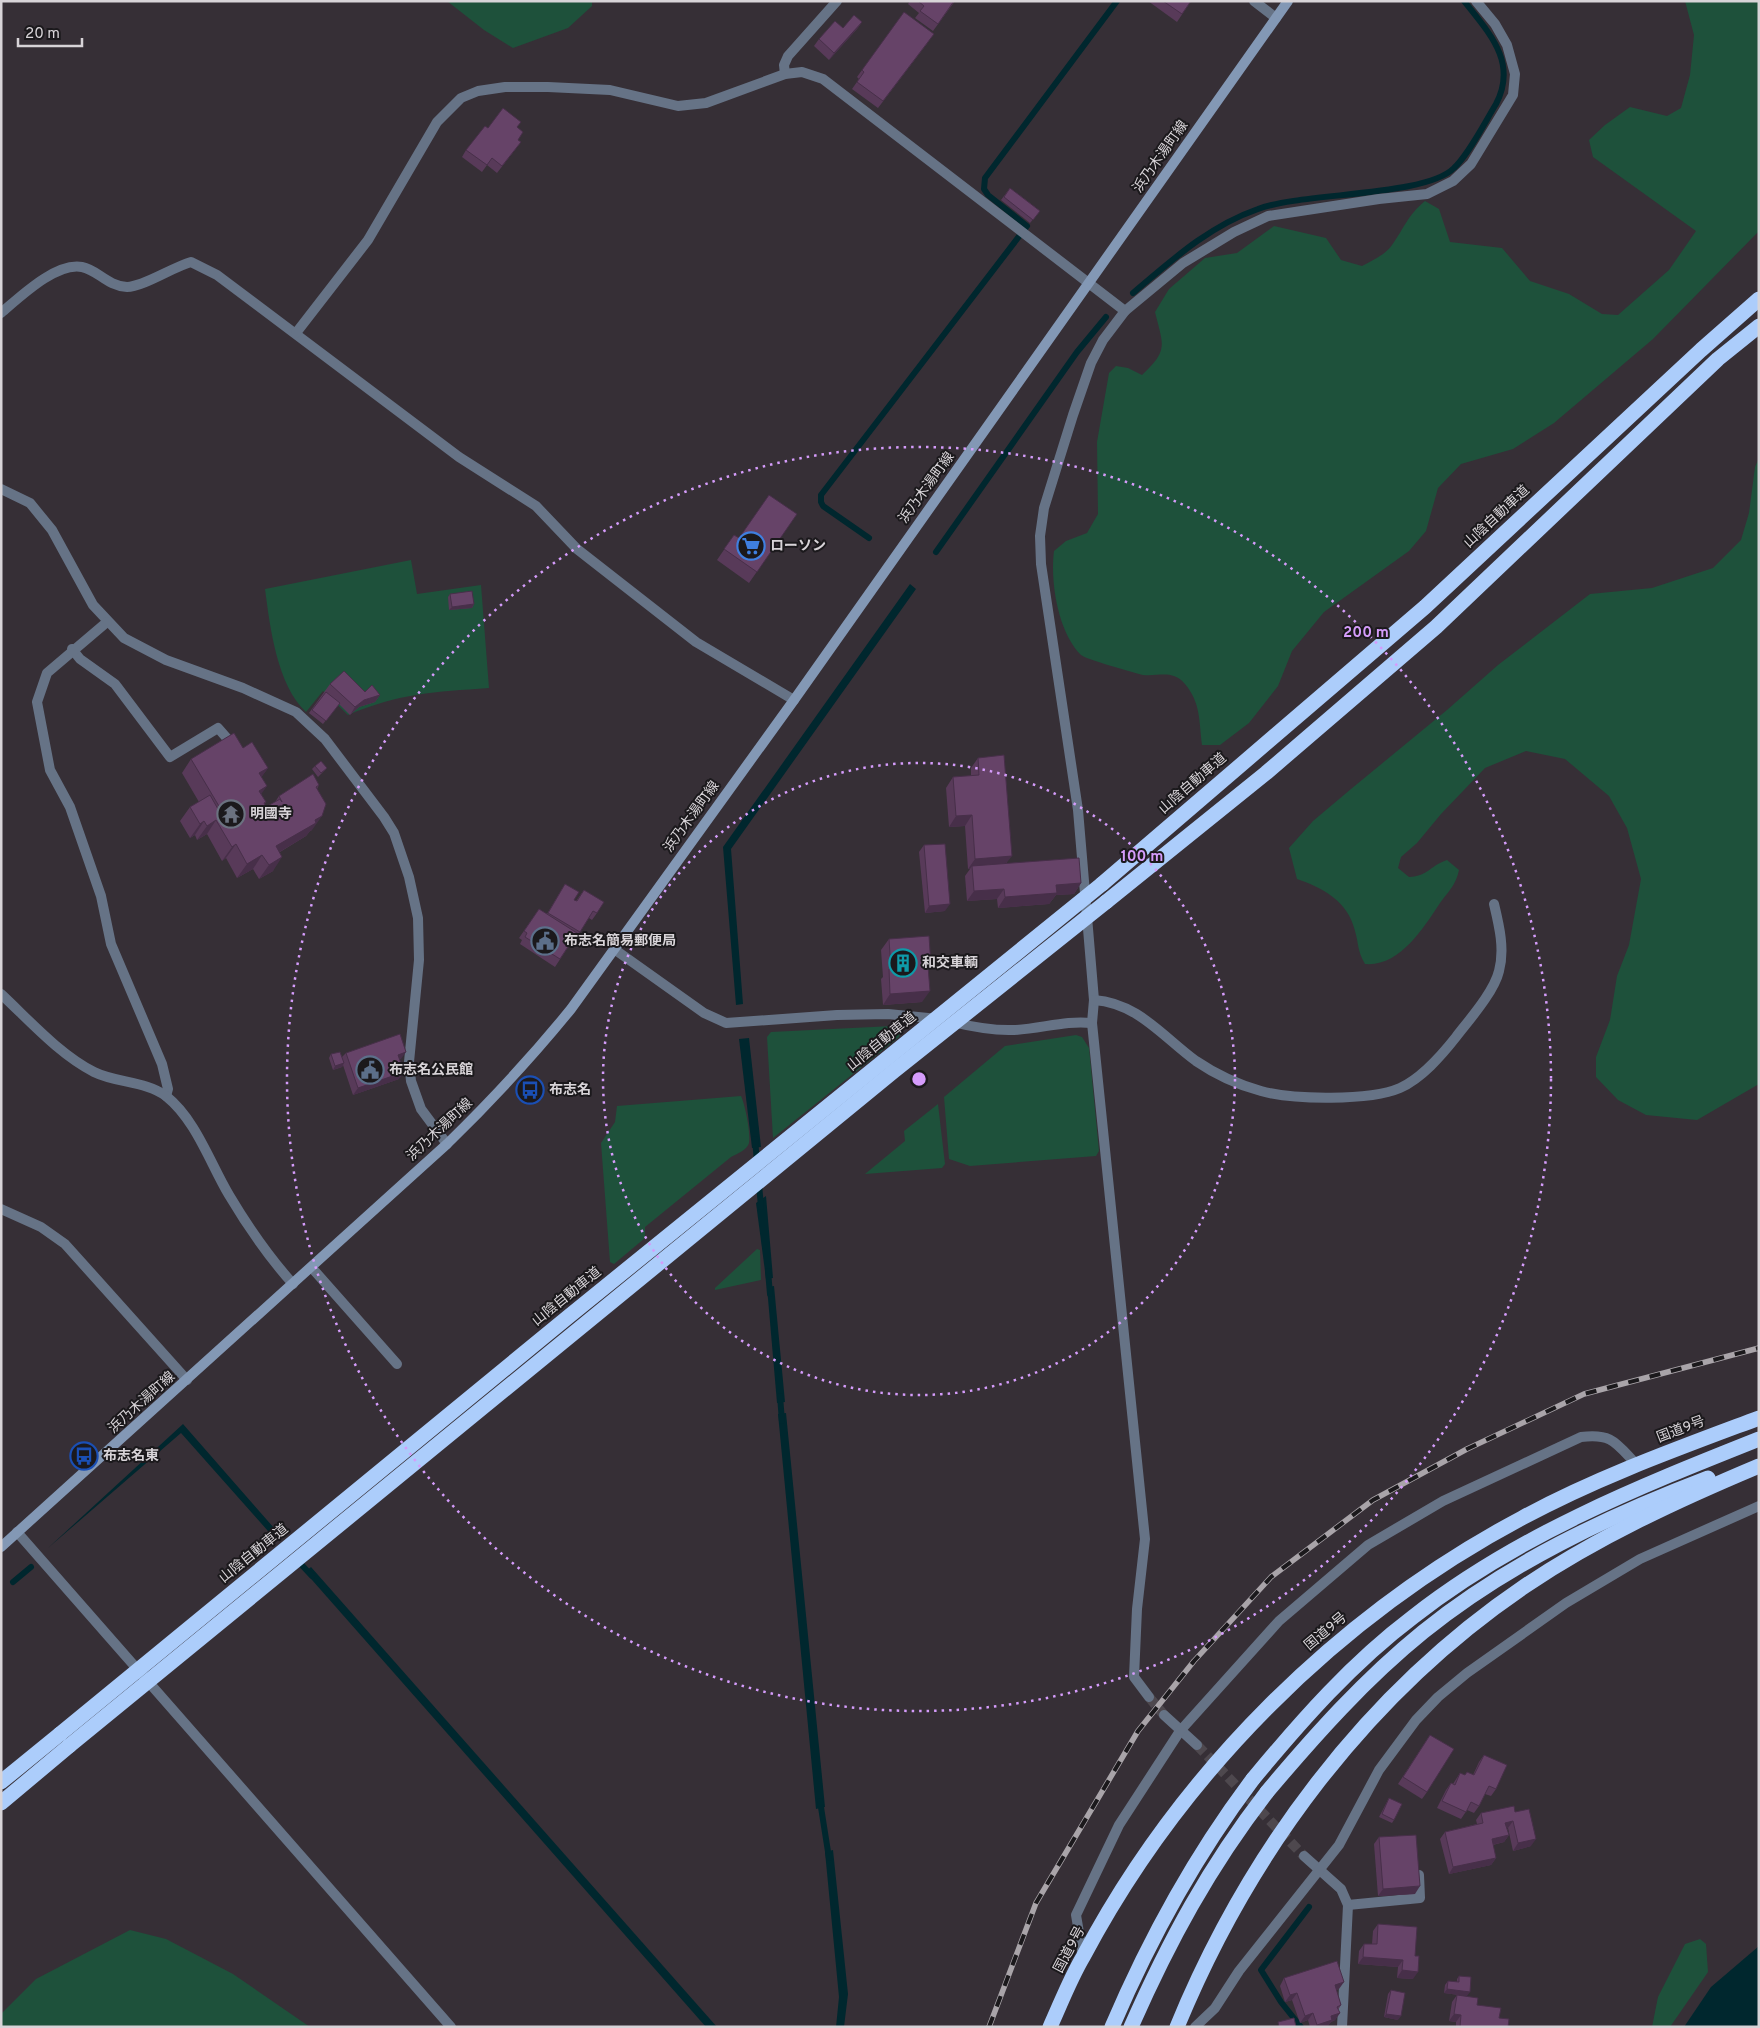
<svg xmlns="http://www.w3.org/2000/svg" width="1760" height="2028" font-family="Overpass,'Noto Sans JP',sans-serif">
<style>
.green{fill:#1e513b}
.water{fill:#00272e}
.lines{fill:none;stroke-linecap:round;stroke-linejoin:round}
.stream{stroke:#00272e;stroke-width:6}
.street-tunnel{stroke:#4e484e;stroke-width:10;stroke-dasharray:10 5;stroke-linecap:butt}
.lane{stroke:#667386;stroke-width:10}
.street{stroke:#667386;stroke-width:10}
.secondary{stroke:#8398b5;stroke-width:10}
.highway{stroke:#accdfb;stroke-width:15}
.rail-casing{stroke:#a9a4a9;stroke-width:5.5}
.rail{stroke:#1b191c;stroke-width:4;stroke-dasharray:11;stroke-linecap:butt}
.highway-bridge{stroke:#accdfb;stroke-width:15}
.wall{fill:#583a59}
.shaded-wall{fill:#472f49}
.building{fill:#664368;stroke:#472f49}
.ring{fill:none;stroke:#d59cfb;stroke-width:2.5;stroke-dasharray:2.5 5}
.labels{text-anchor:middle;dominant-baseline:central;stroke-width:4;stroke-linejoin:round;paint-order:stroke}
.street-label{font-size:14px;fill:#d8d4d8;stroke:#1b191c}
.poi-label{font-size:14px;font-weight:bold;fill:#d8d4d8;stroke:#1b191c;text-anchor:start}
.centre{fill:#d59cfb;stroke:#1b191c;stroke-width:2.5}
.ring-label{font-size:15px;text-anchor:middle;font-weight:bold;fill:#d59cfb;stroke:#1b191c;stroke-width:4;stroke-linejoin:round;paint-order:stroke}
</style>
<rect width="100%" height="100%" fill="#362f36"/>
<g class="green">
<polygon points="447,1 592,1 592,6 568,28 513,48 484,30"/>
<path d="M1685,1H1759V231L1653,339L1554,423L1513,449L1461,464L1438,488L1426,531L1409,551L1324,612L1292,651L1278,686L1249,723L1220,745H1202C1199,722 1201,703 1185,684C1172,669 1158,677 1143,675C1135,673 1085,659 1081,655C1058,632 1050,582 1054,551L1066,541L1087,533L1098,514L1097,442L1109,373L1116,366L1128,368L1142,375C1169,350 1163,345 1155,312L1169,289L1205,258L1237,253L1274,226L1326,238L1341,260L1362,266C1373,260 1385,255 1392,245C1405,227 1407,216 1425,201L1439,209L1450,242L1502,248L1530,281L1569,294L1602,314L1618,315L1669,270L1696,231L1593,157L1589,140L1605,125L1630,107L1667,116L1681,108L1690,75L1694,35Z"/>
<path d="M1759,458V1084L1697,1120L1646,1115L1618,1100L1596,1077V1057L1610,1020L1617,976L1629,945L1641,879L1627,828L1609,796L1565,759L1526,751L1485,768L1441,814L1417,843L1401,857L1398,868L1409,877C1429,876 1429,866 1447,860L1459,870C1456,885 1448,892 1440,903C1423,929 1399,967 1365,964C1357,950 1359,945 1355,931C1348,901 1323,888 1297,879L1289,848L1313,821L1351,789L1447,710L1498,665L1590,594L1652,588L1713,568L1741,540L1749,513L1755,467Z"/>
<path d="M411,560L417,594L481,585L489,688C434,692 400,693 348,715L323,691L306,712C277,685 270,627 265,589Z"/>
<polygon points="893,1026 900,1033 899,1037 773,1138 767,1037 771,1032"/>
<polygon points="1076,1035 1082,1037 1089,1048 1099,1151 1096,1156 970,1166 949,1159 944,1097 1005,1046"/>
<path d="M741,1096C745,1104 751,1134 749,1143C747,1150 737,1154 731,1157L645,1227V1238L614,1264L610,1262L601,1143L615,1122L617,1106Z"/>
<polygon points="938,1104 945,1164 942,1168 865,1174 905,1141 904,1131"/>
<polygon points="757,1249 760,1250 761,1280 715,1290 715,1288"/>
<polygon points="130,1930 166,1939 233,1974 310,2027 1,2027 1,2014 36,1979"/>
<polygon points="1700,1939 1706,1944 1708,1972 1670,2027 1652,2027 1658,1997 1685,1944"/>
</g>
<g class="water">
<polygon points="910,584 916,589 731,849 743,1004 736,1005 723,847"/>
<polygon points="749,1038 761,1147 752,1148 739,1039"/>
<polygon points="766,1196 773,1278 766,1279 756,1203"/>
<polygon points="774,1286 785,1402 777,1403 767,1287"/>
<polygon points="786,1413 825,1807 816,1809 778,1414"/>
<polygon points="183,1424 281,1536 276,1540 181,1433 48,1548"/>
<polygon points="311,1567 717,2027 706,2027 305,1572"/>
<polygon points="833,1850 848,1994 844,2027 836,2027 839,1997 825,1852"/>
<polygon points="1759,1946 1759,2027 1684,2027 1711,1987"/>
</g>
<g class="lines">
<g class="stream">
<path d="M1133,293C1172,260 1209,226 1258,209C1303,192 1425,197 1454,168C1469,154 1485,122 1496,104C1518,62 1489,33 1464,1"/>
<polyline points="869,538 823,506 821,502 821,495 1027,226 988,195 984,189 985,178 1117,1"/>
<polyline points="936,552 1077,352 1106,317"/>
<polyline points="755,1139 757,1162"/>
<polyline points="759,1184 761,1207"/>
<polyline points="768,1271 770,1294"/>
<polyline points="780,1396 782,1421"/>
<polyline points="297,1560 312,1576"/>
<polyline points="13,1582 31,1567"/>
<polyline points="820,1801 829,1858"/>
<polyline points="1301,2027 1281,2002 1261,1970 1309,1907"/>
</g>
<g class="street-tunnel">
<polyline points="1149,1697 1164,1715"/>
<polyline points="1197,1745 1304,1856"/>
</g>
<polyline class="lane" points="72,649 80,659 115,684 170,757 218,728 232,744"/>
<g class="street">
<polyline points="1254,1 1276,18"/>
<polyline points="785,74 784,65 788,56 837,1"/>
<polyline points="1125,311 1103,340 1091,363 1073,415 1044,508 1040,536 1041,564 1078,810 1094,1000 1092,1023 1145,1539 1137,1609 1134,1677 1149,1697"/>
<path d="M1,313C20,297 56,262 82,267C98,270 107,286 127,287C143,287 173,267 191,262L217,275L459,457L536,506L577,549L696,642L794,700"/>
<polyline points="296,333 368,240 437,122 461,98 478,91 505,87 548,87 610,90 678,106 706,103 785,74 802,72 823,79 1125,311 1183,263 1234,232 1268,216 1379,199 1427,194 1453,181 1471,164 1513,95 1515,74 1507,45 1495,24 1476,1"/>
<polyline points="1,489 30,503 52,530 93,605 124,638 166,660 243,688 296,712 325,739 384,817 394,833 409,877 418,918 419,960 409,1062 411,1081 421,1109 447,1144"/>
<polyline points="107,622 47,673 37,702 50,770 70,807 101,896 111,944 162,1064 168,1089 166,1096"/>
<polyline points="614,949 704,1013 726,1023 837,1015 888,1014 938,1019"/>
<path d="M1,994C30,1021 59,1054 94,1072C116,1083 146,1081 166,1096C196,1120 210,1163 229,1195C248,1227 269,1257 293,1284"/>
<path d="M1094,1000C1138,1003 1163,1037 1196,1061C1215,1074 1239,1085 1261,1091C1292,1100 1370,1101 1400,1088C1422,1078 1441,1056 1456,1037C1469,1020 1494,992 1499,971C1505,949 1499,925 1494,904"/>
<path d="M952,1022C973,1027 993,1031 1014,1030C1041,1029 1065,1020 1092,1023"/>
<polyline points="1,1209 41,1227 65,1244 187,1380"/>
<polyline points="312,1268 397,1364"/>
<polyline points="17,1532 451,2027"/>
<polyline points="1164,1715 1197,1745"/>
<polyline points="1304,1856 1341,1889 1348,1905 1342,2027"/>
<polyline points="1348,1905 1420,1898 1419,1875"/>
<path d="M1083,1956L1076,1915L1119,1825L1180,1731L1279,1621L1368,1545L1443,1501L1581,1437C1612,1433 1616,1443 1636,1464"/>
<polyline points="1195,2027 1215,2008 1239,1971 1339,1845 1379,1770 1416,1720 1438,1697 1467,1673 1566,1603 1640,1559 1759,1506"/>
</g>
<path class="secondary" d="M1,1547L447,1144C491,1101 532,1057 571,1009L794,700L1288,1"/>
<g class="highway">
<polyline points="1102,884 1425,607 1701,350 1759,299"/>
<polyline points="1106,902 1266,773 1436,627 1718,359 1759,326"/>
<path d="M1253,1779C1302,1720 1352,1663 1413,1617C1516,1536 1638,1487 1759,1439"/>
<polyline points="1,1782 60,1734"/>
<path d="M1267,1792C1315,1735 1365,1679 1423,1632C1507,1564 1608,1516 1708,1478"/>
<polyline points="1,1803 69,1746"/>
<path d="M1050,2027C1061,2003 1070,1979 1083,1957C1181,1772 1338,1616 1522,1518C1598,1477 1679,1448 1759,1418"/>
<path d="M1177,2027C1249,1852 1367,1693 1525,1586C1598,1537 1678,1500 1759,1466"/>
</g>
<g class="rail-casing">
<polyline id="rail" points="989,2027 1036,1903 1138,1731 1194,1661 1271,1577 1373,1500 1467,1449 1584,1394 1759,1348"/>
</g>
<use href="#rail" class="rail"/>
<g class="highway-bridge">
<polyline points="60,1734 568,1317 1102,884"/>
<polyline points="69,1746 894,1071 1106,902"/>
<path d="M1112,2027C1150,1938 1195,1856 1253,1779"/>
<path d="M1131,2027C1169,1941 1209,1867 1267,1792"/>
</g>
</g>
<g class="wall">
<polygon points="910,1 955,1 933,31 915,18 919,13 908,4"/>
<polygon points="1148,1 1191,1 1177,22"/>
<polygon points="862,22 857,29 829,60 814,46 819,39 843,28"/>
<polygon points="929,41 878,108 852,89 859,79 857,77 862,70"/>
<polygon points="517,127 518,140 521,142 497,173 487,165 482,172 462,157 466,150 488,128"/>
<polygon points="1010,188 1040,211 1030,223 1001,200"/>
<polygon points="797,514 749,583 717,560 734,535 739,538"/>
<polygon points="450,594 474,604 472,608 449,610 448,597"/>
<polygon points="330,684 365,692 380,695 375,702 359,707 350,715 339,704 323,724 309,713"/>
<polygon points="243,748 268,768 261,777 261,794 266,802 264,804 266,807 275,802 279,796 319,785 317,789 312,830 310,831 306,836 280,852 273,871 259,879 253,869 237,878 226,858 222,861 207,834 197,840 195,835 190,838 180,821 190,807 199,802 182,773 191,759"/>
<polygon points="978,758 1007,863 1081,883 1074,894 1056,895 1049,904 998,908 997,899 967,901 965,876 970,869 968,869 965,826 949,827 946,788 953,777 971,776 971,768"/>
<polygon points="315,766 327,768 318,777 312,769"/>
<polygon points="924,845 945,911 925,913 919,852"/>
<polygon points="565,884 574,900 576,901 584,890 597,913 592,920 589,918 580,932 575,939 574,938 555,967 520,944 522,940 519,938 539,909 547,914"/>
<polygon points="889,939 931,966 928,970 922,1002 883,1005 881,979 883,977 881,950"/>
<polygon points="346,1053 401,1059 400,1059 399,1079 353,1095 343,1065 342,1067 333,1070 329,1058 331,1054 342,1057"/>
<polygon points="1430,1735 1427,1792 1422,1799 1398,1784"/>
<polygon points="1484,1755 1496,1789 1491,1796 1485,1794 1479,1806 1474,1813 1467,1810 1461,1819 1437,1808 1446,1790 1451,1783 1453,1784 1460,1773 1465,1775 1467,1772 1473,1775 1479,1762"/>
<polygon points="1389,1798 1394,1820 1392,1823 1379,1817"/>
<polygon points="1515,1812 1531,1846 1513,1851 1508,1828 1507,1828 1509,1835 1504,1842 1493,1845 1496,1858 1491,1865 1449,1874 1440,1839 1445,1832 1477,1824 1476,1820 1481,1813"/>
<polygon points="1379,1837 1415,1894 1378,1896 1374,1844"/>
<polygon points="1378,1924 1417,1927 1413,1979 1397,1978 1398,1967 1358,1964 1359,1951 1364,1944 1372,1944 1373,1931"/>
<polygon points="1459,1976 1467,1996 1444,1993 1445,1985 1448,1981 1457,1982 1457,1979"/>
<polygon points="1284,1978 1339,1989 1336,1990 1341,2005 1338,2010 1340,2013 1335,2020 1331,2022 1327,2027 1310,2027 1308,2020 1300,2023 1292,2000 1285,2002 1280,1986"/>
<polygon points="1391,1990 1398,2020 1384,2017 1388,1994"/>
<polygon points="1457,1995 1477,2005 1499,2018 1508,2027 1456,2027 1456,2022 1449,2021 1452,2002"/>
</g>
<g class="shaded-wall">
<polygon points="862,22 857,29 829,60 834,53"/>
<polygon points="474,604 472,608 449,610 452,607"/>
<polygon points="380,695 375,702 359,707 350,715 355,707 364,700"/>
<polygon points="268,768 258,782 259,773"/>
<polygon points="267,786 257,800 259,791"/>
<polygon points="972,815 965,826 949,827 956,816"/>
<polygon points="322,816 312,830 310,831 306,836 266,860 276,846"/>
<polygon points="216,820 207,834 197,840 207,826"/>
<polygon points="204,821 195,835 190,838 200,824"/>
<polygon points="236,844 226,858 222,861 232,847"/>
<polygon points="262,855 253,869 237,878 247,864"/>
<polygon points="1012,856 1004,866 972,866 970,869 968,869 975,859"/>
<polygon points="282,857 273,871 259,879 269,865"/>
<polygon points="1081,883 1074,894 1056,895 1049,904 998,908 1005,897 1056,885"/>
<polygon points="1004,889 997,899 967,901 974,891"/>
<polygon points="950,904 945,911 925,913 929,906"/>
<polygon points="930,991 922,1002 883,1005 890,994"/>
<polygon points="406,1052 401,1059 393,1062 398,1055"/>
<polygon points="344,1063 342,1067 333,1070 335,1066"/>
<polygon points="404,1072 399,1079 353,1095 358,1088"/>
<polygon points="1513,1821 1508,1828 1501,1830 1505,1823"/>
<polygon points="1509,1835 1504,1842 1487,1846 1492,1839"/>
<polygon points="1536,1839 1531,1846 1513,1851 1518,1843"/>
<polygon points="1496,1858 1491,1865 1449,1874 1453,1867"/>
<polygon points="1420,1886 1415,1894 1378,1896 1383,1889"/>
<polygon points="1363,1957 1403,1960 1398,1967 1358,1964"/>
<polygon points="1402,1970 1418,1972 1413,1979 1397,1978"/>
<polygon points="1344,1982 1339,1989 1330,1992 1335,1985"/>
<polygon points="1447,1989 1470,1992 1467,1996 1444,1993"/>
<polygon points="1297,1993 1292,2000 1285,2002 1290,1995"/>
<polygon points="1313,2013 1308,2020 1300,2023 1305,2016"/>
<polygon points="1340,2013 1335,2020 1331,2022 1327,2027 1315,2027 1317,2025 1331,2016"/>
<polygon points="1386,2014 1401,2016 1398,2020 1384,2017"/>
<polygon points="1454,2014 1461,2015 1456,2022 1449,2021"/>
</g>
<g class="building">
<polygon points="918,1 954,1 938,24 920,11 924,6"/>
<polygon points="1163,1 1191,1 1182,14"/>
<polygon points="904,12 934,34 883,101 857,82 864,72 862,70"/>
<polygon points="854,15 862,22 834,53 819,39 835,21 843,28"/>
<polygon points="503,108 521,122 517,127 523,132 518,140 521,142 502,166 492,158 487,165 466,150 485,126 488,128"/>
<polygon points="1010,188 1040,211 1033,220 1004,197"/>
<polygon points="769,495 797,514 757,572 724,549 734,535 739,538"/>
<polygon points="472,591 474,604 452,607 450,594"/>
<polygon points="344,671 365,692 372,685 380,695 364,700 355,707 330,684"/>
<polygon points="326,692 340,703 326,721 312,710"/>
<polygon points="234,733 243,748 252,742 268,768 259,773 267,786 259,791 266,802 264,803 266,807 280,799 282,802 279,796 313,774 319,785 316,787 326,804 322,816 315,820 316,823 276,846 282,857 269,865 262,855 247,864 236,844 232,847 216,820 207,826 204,821 200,824 190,807 210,795 227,825 229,823 191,759"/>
<polygon points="1004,755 1012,856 975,859 972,815 956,816 953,777 979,775 978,758"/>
<polygon points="321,761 327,768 321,773 315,766"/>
<polygon points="945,844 950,904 929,906 924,845"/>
<polygon points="1079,858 1081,883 1056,885 1057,893 1005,897 1004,889 974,891 972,866"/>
<polygon points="565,884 579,892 574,900 577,901 584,890 604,902 597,913 593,911 580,932 548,913"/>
<polygon points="539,909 577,933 560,959 525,937 527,933 524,931"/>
<polygon points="929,936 931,966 928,966 930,991 890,994 889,969 891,969 889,939"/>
<polygon points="400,1034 406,1052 398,1055 404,1072 358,1088 346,1053"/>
<polygon points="340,1052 344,1063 335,1066 331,1054"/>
<polygon points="1430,1735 1454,1749 1427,1792 1403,1777"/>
<polygon points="1484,1755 1507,1765 1496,1789 1489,1786 1479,1806 1471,1802 1466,1812 1442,1801 1451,1783 1455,1785 1460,1773 1465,1775 1467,1772 1474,1775"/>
<polygon points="1389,1798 1402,1804 1394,1820 1382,1814"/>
<polygon points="1514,1806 1515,1812 1529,1809 1536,1839 1518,1843 1513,1821 1505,1823 1509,1835 1492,1839 1496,1858 1453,1867 1445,1832 1483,1823 1481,1813"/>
<polygon points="1416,1835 1420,1886 1383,1889 1379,1837"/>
<polygon points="1378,1924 1417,1927 1415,1956 1419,1956 1418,1972 1402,1970 1403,1960 1363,1957 1364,1944 1377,1944"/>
<polygon points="1337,1961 1344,1982 1335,1985 1341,2005 1337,2007 1340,2013 1331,2016 1332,2020 1317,2025 1313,2013 1305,2016 1297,1993 1290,1995 1284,1978"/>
<polygon points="1459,1976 1471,1977 1470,1992 1447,1989 1448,1981 1459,1982"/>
<polygon points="1391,1990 1405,1993 1401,2016 1386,2014"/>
<polygon points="1457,1995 1478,1998 1477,2005 1501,2008 1499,2018 1509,2019 1508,2027 1460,2027 1461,2015 1454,2014"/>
<polygon points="1294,2018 1296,2027 1279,2027 1278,2022"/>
</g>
<g class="ring">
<circle cx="919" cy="1079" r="316"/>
<circle cx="919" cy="1079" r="632"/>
</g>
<defs>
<g id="supermarket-ring" transform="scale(1.4375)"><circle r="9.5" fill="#1b191c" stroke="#3f7fe0" stroke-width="1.5"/><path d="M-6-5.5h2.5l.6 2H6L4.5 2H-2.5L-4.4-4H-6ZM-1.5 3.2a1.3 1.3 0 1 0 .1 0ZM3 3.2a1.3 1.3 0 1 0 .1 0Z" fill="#3f7fe0"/></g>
<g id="temple-ring" transform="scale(1.4375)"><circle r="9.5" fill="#1b191c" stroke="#6b7280" stroke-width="1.5"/><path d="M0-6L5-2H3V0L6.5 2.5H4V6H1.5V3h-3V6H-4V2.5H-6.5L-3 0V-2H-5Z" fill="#6b7280"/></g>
<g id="civic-ring" transform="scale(1.4375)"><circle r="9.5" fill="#1b191c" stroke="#5c6f8a" stroke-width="1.5"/><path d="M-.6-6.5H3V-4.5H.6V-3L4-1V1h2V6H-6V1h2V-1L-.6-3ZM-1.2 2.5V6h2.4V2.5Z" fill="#5c6f8a"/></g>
<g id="building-ring" transform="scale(1.4375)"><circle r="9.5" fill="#1b191c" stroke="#0f9aa8" stroke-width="1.5"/><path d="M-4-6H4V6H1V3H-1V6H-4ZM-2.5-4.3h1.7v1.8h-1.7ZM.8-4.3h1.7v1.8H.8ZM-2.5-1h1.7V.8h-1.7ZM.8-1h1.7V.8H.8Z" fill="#0f9aa8"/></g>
<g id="bus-ring" transform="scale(1.4375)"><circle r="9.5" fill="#1b191c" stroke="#1a4fb4" stroke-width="1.5"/><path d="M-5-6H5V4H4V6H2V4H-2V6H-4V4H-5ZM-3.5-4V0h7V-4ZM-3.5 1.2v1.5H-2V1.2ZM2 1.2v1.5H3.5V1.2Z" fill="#1a4fb4"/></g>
</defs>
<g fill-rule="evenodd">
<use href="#supermarket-ring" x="751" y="546"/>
<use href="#temple-ring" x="231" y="814"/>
<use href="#civic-ring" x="545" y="941"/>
<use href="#building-ring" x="903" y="963"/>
<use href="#civic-ring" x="370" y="1070"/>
<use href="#bus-ring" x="530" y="1090"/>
<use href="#bus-ring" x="84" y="1456"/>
</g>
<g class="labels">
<g class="street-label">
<text transform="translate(1161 157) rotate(-55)">浜乃木湯町線</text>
<text transform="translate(927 488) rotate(-54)">浜乃木湯町線</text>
<text transform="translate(1497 517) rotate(-43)">山陰自動車道</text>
<text transform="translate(1193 784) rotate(-41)">山陰自動車道</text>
<text transform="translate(692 817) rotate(-54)">浜乃木湯町線</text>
<text transform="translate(882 1042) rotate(-39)">山陰自動車道</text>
<text transform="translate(440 1130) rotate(-43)">浜乃木湯町線</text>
<text transform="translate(567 1297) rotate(-39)">山陰自動車道</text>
<text transform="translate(142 1403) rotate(-42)">浜乃木湯町線</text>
<text transform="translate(1681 1430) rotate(-21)">国道9号</text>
<text transform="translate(254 1554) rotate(-39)">山陰自動車道</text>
<text transform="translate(1326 1632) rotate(-40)">国道9号</text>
<text transform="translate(1070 1950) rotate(-62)">国道9号</text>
</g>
<g class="poi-label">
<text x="770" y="546">ローソン</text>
<text x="250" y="814">明國寺</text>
<text x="564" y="941">布志名簡易郵便局</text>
<text x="922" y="963">和交車輌</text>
<text x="389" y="1070">布志名公民館</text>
<text x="549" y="1090">布志名</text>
<text x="103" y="1456">布志名東</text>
</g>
</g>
<circle cx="919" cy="1079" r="8" class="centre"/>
<g class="ring-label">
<text x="1366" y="637">200 m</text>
<text x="1142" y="861">100 m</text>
</g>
<rect width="1760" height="2028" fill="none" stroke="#d8d4d8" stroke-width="5"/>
<path d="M18 38v8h64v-8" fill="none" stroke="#d8d4d8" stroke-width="2.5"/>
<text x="25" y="38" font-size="15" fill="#d8d4d8" stroke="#1b191c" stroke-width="4" paint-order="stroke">20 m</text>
</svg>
